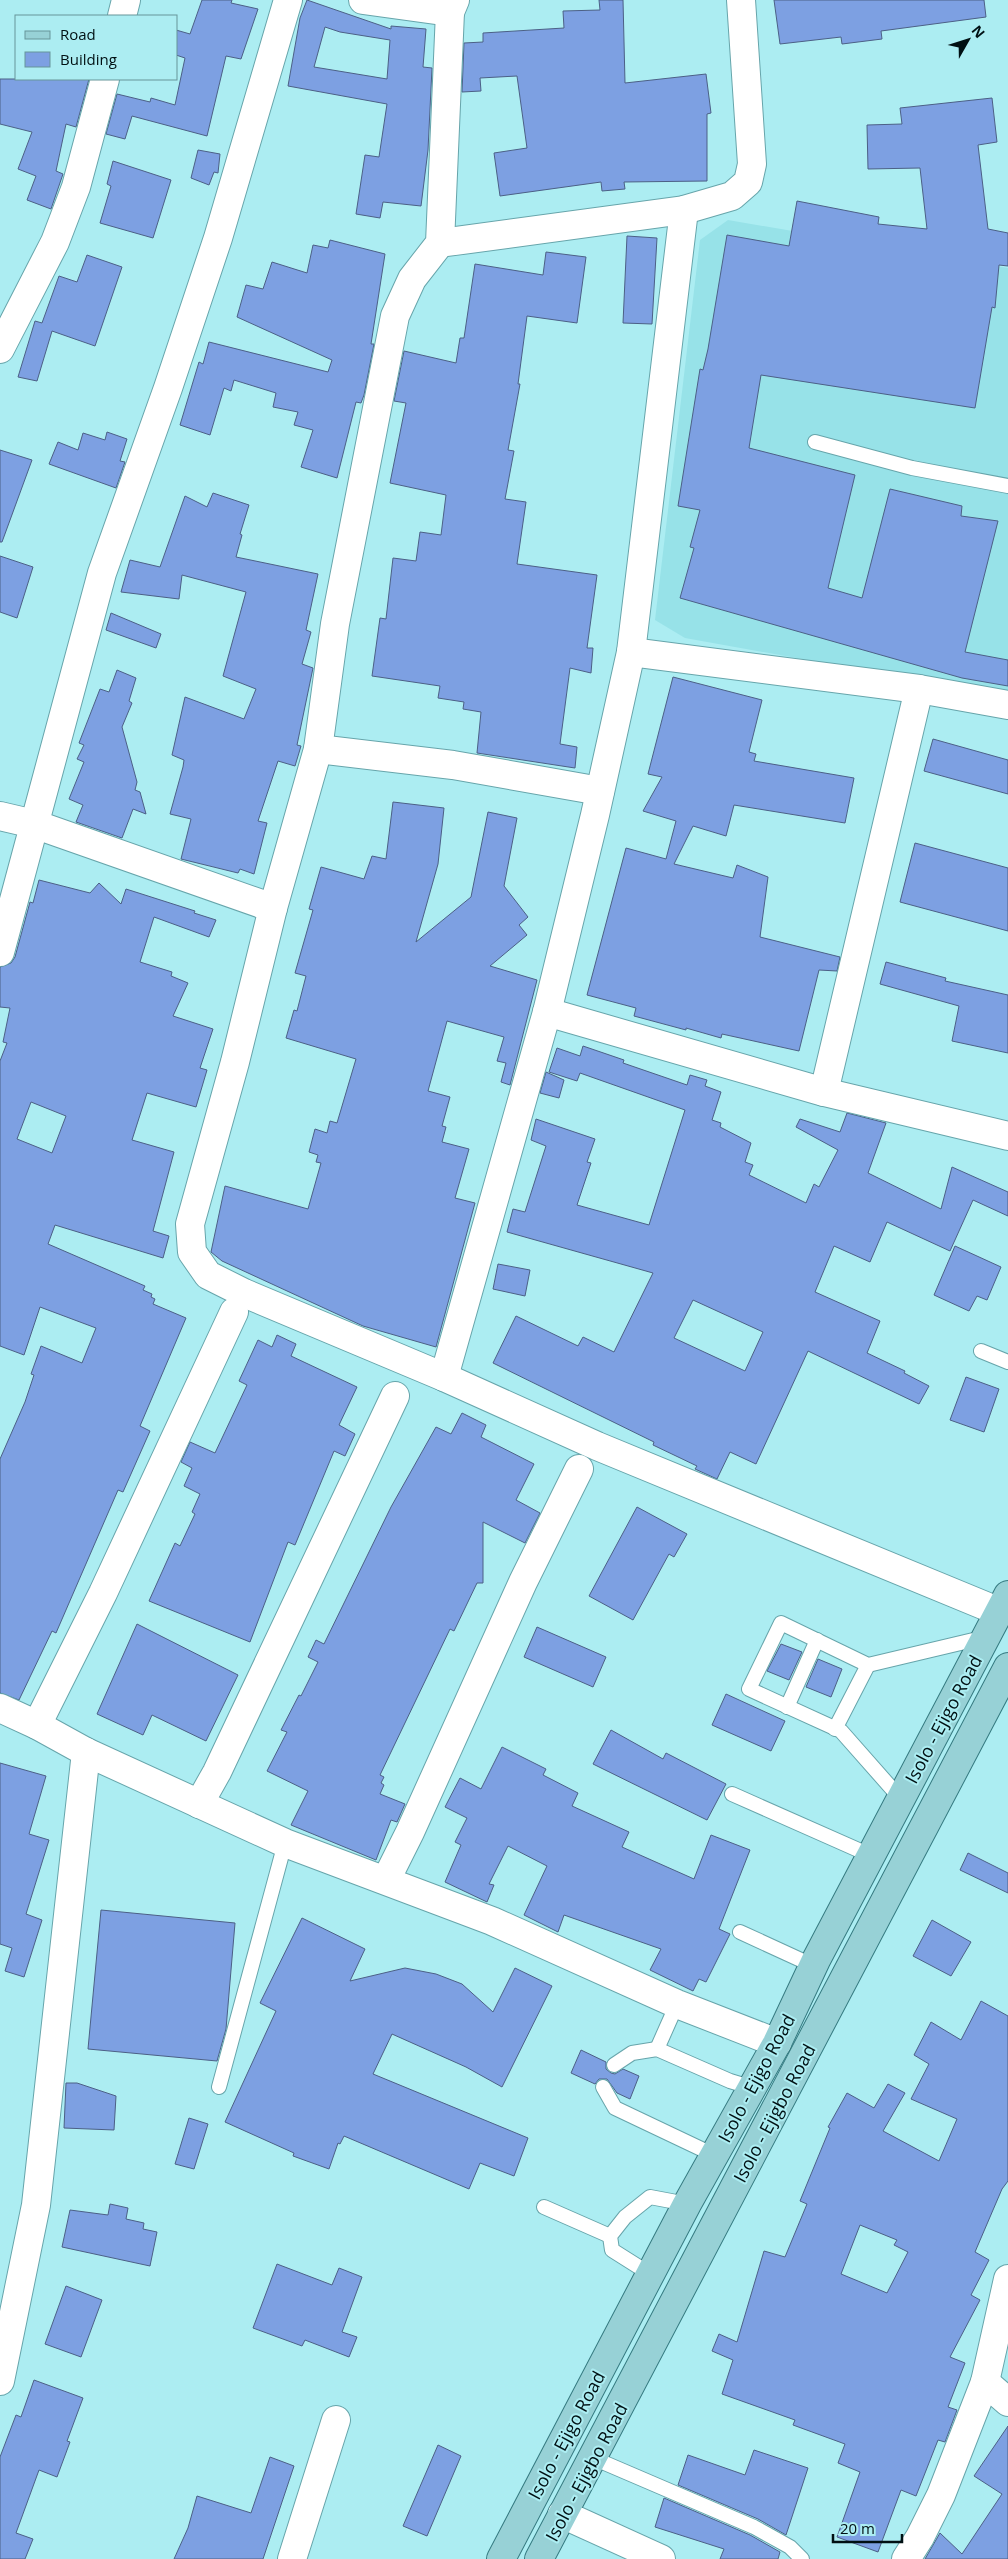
<svg xmlns="http://www.w3.org/2000/svg" width="1008" height="2559" font-family="'Open Sans',sans-serif">
<style>
.built{fill:#97e2e8}
.building{fill:#7da0e2;stroke:#4c6086;fill-rule:evenodd}
.lines{fill:none;stroke-linecap:round;stroke-linejoin:round}
.lane-casing{stroke:#67a5ab;stroke-width:16}
.street-casing{stroke:#67a5ab;stroke-width:30}
.primary-casing{stroke:#357a80;stroke-width:30}
.lane{stroke:#fff;stroke-width:14}
.street{stroke:#fff;stroke-width:28}
.primary{stroke:#97d1d6;stroke-width:28}
.labels{text-anchor:middle;dominant-baseline:central;stroke-width:4;stroke-linejoin:round;paint-order:stroke}
.street-label{font-size:18px;fill:#001013;stroke:#acedf2}
</style>
<rect width="100%" height="100%" fill="#acedf2"/>
<polygon class="built" points="728,220 1008,268 1008,696 685,638 655,620 700,240"/>
<g class="building">
<polygon points="202,0 232,0 231,3 258,9 241,59 226,56 207,136 132,116 125,139 106,134 117,94 150,102 151,98 175,105 185,58 176,55 176,30 190,34"/>
<path d="M307,0L391,29V26L426,29L423,67L432,68L428,150L421,206L383,202L380,218L356,214L365,155L379,157L387,104L288,86L300,18ZM325,27L340,32L390,40L387,79L314,67Z"/>
<polygon points="599,0 623,0 625,83 706,74 711,113 707,114 707,181 624,182 625,189 602,191 601,182 500,196 494,153 527,148 517,76 480,78 481,91 462,92 464,43 483,42 483,33 564,28 563,11 600,10"/>
<polygon points="774,0 984,0 986,17 881,31 882,39 842,44 841,37 780,44"/>
<polygon points="0,79 89,79 76,127 66,124 56,171 63,174 51,209 27,200 36,176 18,169 32,132 0,124"/>
<polygon points="992,98 997,142 978,145 988,229 1008,233 1008,266 999,265 995,308 992,307 975,408 761,375 749,448 855,475 828,588 862,598 890,489 962,506 961,516 998,521 965,652 1008,660 1008,686 962,678 680,598 694,548 690,547 700,510 678,506 700,369 703,370 708,349 727,235 789,246 797,201 879,217 878,224 927,229 920,168 868,169 867,125 902,124 900,108"/>
<polygon points="198,150 220,154 218,173 214,172 209,185 191,178"/>
<polygon points="113,161 171,180 153,238 100,223 111,186 107,184"/>
<polygon points="627,236 657,238 652,324 623,323"/>
<polygon points="330,240 385,254 371,344 374,344 364,395 361,403 356,402 337,478 301,467 313,430 294,425 298,412 273,407 276,393 234,380 231,391 224,388 210,435 180,425 199,362 203,364 209,342 328,372 332,360 237,317 246,285 263,289 272,262 307,273 313,245 328,248"/>
<polygon points="546,252 586,257 577,323 527,316 518,384 520,384 508,450 514,451 505,499 526,502 517,564 597,575 587,648 593,648 591,673 570,668 560,744 577,747 575,768 477,753 481,712 463,709 464,702 438,698 440,686 372,676 380,618 386,619 393,558 416,561 420,532 441,535 446,495 390,483 406,403 394,401 404,351 456,363 460,338 464,338 475,264 543,275"/>
<polygon points="87,255 122,267 95,346 52,331 37,381 18,377 35,321 42,323 59,276 77,282"/>
<polygon points="107,432 127,439 120,461 125,462 116,488 49,464 58,442 78,450 83,433 105,440"/>
<polygon points="0,450 32,460 2,542 0,542"/>
<polygon points="213,493 249,505 240,534 242,535 236,557 318,574 306,630 311,632 302,664 313,668 297,745 301,746 295,766 278,761 258,821 267,823 254,874 240,869 238,873 181,859 191,819 170,814 183,767 184,760 172,755 185,697 244,719 256,689 223,676 246,592 182,575 179,599 121,592 130,560 160,567 185,496 207,507"/>
<polygon points="0,556 33,567 17,618 0,612"/>
<polygon points="111,613 161,634 156,648 106,630"/>
<polygon points="117,670 136,678 129,701 132,703 122,727 137,782 135,790 140,792 146,814 133,809 122,838 76,822 83,805 69,799 84,762 77,759 84,745 79,743 100,689 109,692"/>
<polygon points="673,677 762,700 749,752 756,754 754,761 854,778 845,823 734,805 726,836 693,826 674,864 733,878 737,865 768,877 760,937 840,957 837,971 819,970 799,1051 722,1034 721,1038 686,1028 686,1030 634,1016 636,1008 587,995 626,848 666,859 676,821 643,811 662,777 648,774"/>
<polygon points="933,739 1008,760 1008,794 924,771"/>
<polygon points="393,802 444,808 438,864 416,942 471,897 488,812 517,818 504,886 528,917 519,925 527,935 490,966 537,980 510,1085 501,1082 506,1063 497,1061 504,1037 447,1021 428,1091 450,1097 442,1126 446,1127 442,1142 469,1149 455,1198 475,1203 436,1347 363,1326 222,1261 211,1252 225,1186 308,1209 321,1163 316,1162 318,1155 309,1152 315,1129 327,1133 330,1121 337,1123 356,1059 286,1038 294,1010 297,1011 306,976 295,973 313,910 309,909 321,867 364,879 372,856 386,859"/>
<polygon points="915,843 1008,868 1008,931 900,902"/>
<path d="M39,880L90,893L99,883L121,904L126,889L195,911L194,913L216,920L209,937L154,917L140,962L172,972L171,976L188,983L173,1016L213,1029L200,1068L207,1070L196,1107L147,1093L132,1140L174,1152L153,1231L169,1236L163,1258L55,1225L48,1244L145,1286L143,1290L152,1294L151,1297L155,1299L153,1304L186,1318L140,1426L150,1431L123,1492L118,1490L56,1633L52,1631L19,1700L0,1693V1459L25,1402L34,1375L31,1374L41,1346L82,1363L96,1328L40,1307L24,1355L0,1346V1061L7,1043L3,1042L10,1008L0,1007V967L11,963L15,957L30,902L33,903ZM31,1102L66,1116L52,1153L17,1139Z"/>
<polygon points="886,962 946,978 945,981 1008,995 1008,1053 952,1041 959,1006 880,984"/>
<path d="M583,1046L624,1060L623,1063L687,1085L690,1075L707,1080L705,1086L721,1092L712,1120L721,1123L720,1127L751,1143L745,1162L753,1165L749,1175L806,1203L814,1184L819,1187L838,1150L796,1127L800,1119L840,1132L847,1113L886,1123L868,1173L941,1209L952,1167L1008,1192V1216L973,1200L950,1251L887,1222L870,1262L834,1246L815,1292L880,1321L867,1353L905,1371L904,1373L929,1386L919,1404L808,1351L756,1464L730,1452L717,1479L695,1469L697,1466L653,1445L654,1442L493,1363L516,1316L578,1346L583,1337L614,1352L653,1273L507,1232L513,1209L525,1212L546,1146L531,1140L536,1119L595,1139L587,1162L591,1163L577,1205L649,1225L685,1110L580,1073L577,1081L549,1072L557,1048L580,1056ZM693,1300L763,1332L745,1371L674,1338Z"/>
<polygon points="546,1072 564,1080 559,1098 540,1093"/>
<polygon points="955,1246 1001,1267 987,1300 977,1296 969,1311 934,1295"/>
<polygon points="498,1264 530,1270 525,1296 493,1289"/>
<polygon points="277,1335 296,1344 291,1356 357,1387 339,1425 355,1434 345,1456 334,1451 295,1545 288,1542 250,1642 149,1601 175,1543 180,1546 195,1514 192,1512 200,1494 184,1486 192,1468 181,1462 190,1442 215,1453 247,1385 239,1381 258,1340 272,1347"/>
<polygon points="966,1377 999,1389 984,1432 950,1420"/>
<polygon points="462,1413 486,1425 481,1437 534,1464 516,1500 540,1513 525,1543 483,1522 483,1583 477,1583 454,1631 450,1629 380,1775 384,1777 381,1783 384,1785 380,1794 405,1804 397,1822 391,1820 376,1860 291,1825 308,1791 267,1771 287,1732 281,1730 299,1695 301,1696 318,1662 308,1657 316,1640 324,1644 391,1507 436,1427 451,1434"/>
<polygon points="637,1507 687,1534 674,1557 669,1554 633,1620 589,1596"/>
<polygon points="137,1624 238,1675 206,1741 152,1715 143,1735 97,1714"/>
<polygon points="537,1627 606,1657 593,1687 524,1657"/>
<polygon points="781,1644 802,1652 789,1680 767,1671"/>
<polygon points="818,1659 842,1669 831,1697 806,1687"/>
<polygon points="726,1694 785,1721 771,1751 712,1725"/>
<polygon points="611,1730 663,1759 666,1753 726,1784 707,1820 593,1764"/>
<polygon points="502,1747 546,1769 543,1775 578,1793 572,1806 629,1832 622,1847 694,1879 711,1835 750,1850 719,1929 730,1934 706,1982 699,1979 693,1991 650,1970 661,1949 564,1915 558,1932 524,1915 547,1866 508,1846 489,1884 494,1885 487,1902 445,1882 461,1845 455,1842 467,1818 445,1807 460,1778 481,1789"/>
<polygon points="0,1763 46,1776 29,1834 49,1840 26,1914 42,1920 24,1977 5,1971 12,1948 0,1944"/>
<polygon points="968,1853 1008,1873 1008,1893 960,1870"/>
<polygon points="101,1910 235,1923 226,2029 217,2061 88,2049"/>
<polygon points="302,1918 365,1949 350,1981 405,1968 436,1974 462,1984 493,2012 515,1968 552,1986 502,2087 466,2067 392,2034 373,2074 528,2138 514,2176 480,2163 469,2189 344,2136 340,2144 338,2143 329,2169 293,2156 294,2153 225,2122 276,2011 260,2003"/>
<polygon points="932,1920 971,1942 951,1976 913,1956"/>
<path d="M981,2001L1008,2016V2181L1002,2189L975,2252L989,2260L971,2295L980,2300L950,2357L965,2363L948,2407L957,2410L945,2442L938,2440L916,2496L901,2490L878,2552L837,2537L860,2472L838,2463L845,2444L793,2425L795,2420L722,2394L733,2360L712,2351L719,2334L737,2342L764,2251L785,2257L807,2204L800,2201L830,2128L828,2127L847,2093L874,2108L888,2084L905,2093L883,2131L939,2161L957,2119L911,2099L929,2064L914,2055L931,2022L961,2040ZM860,2225L897,2240L894,2245L908,2252L887,2293L841,2274Z"/>
<polygon points="581,2050 606,2062 606,2069 611,2073 615,2074 623,2069 639,2076 630,2099 617,2093 607,2079 599,2079 595,2084 571,2073"/>
<polygon points="66,2083 77,2083 116,2096 114,2130 64,2128"/>
<polygon points="189,2118 208,2124 194,2169 175,2164"/>
<polygon points="110,2204 128,2208 126,2219 144,2223 143,2229 157,2232 150,2266 62,2247 70,2210 108,2215"/>
<polygon points="277,2264 332,2285 339,2268 362,2277 342,2332 357,2337 349,2357 305,2340 302,2346 253,2328"/>
<polygon points="66,2286 102,2300 81,2357 45,2344"/>
<polygon points="34,2380 83,2398 67,2441 70,2442 57,2477 39,2470 16,2533 33,2539 25,2559 0,2559 0,2457 16,2415 21,2417"/>
<polygon points="1008,2426 1008,2559 925,2559 940,2533 962,2554 1002,2494 974,2476"/>
<polygon points="438,2445 461,2456 427,2536 403,2526"/>
<polygon points="754,2450 808,2468 786,2535 758,2519 678,2485 688,2455 745,2475"/>
<polygon points="270,2457 294,2466 263,2559 174,2559 188,2528 197,2496 251,2513"/>
<polygon points="664,2498 750,2535 780,2552 778,2559 720,2559 724,2549 655,2527"/>
</g>
<g class="lines">
<g class="lane-casing">
<g id="lane">
<polyline points="815,442 912,468 1008,486"/>
<polyline points="981,1351 1008,1362"/>
<polyline points="787,1707 817,1640"/>
<polyline points="835,1729 868,1665"/>
<polyline points="732,1794 872,1856"/>
<polyline points="901,1799 841,1731 749,1689 781,1623 868,1665 986,1637"/>
<polyline points="740,1932 814,1966"/>
<polyline points="657,2049 677,2004"/>
<polyline points="614,2065 632,2053 657,2049 730,2081 753,2088"/>
<polyline points="219,2087 285,1843"/>
<polyline points="603,2087 615,2108 714,2155"/>
<polyline points="544,2207 610,2236"/>
<polyline points="650,2274 612,2250 610,2236 625,2217 650,2197 687,2204"/>
<polyline points="593,2458 754,2527 790,2547 802,2559"/>
</g>
</g>
<g class="street-casing">
<g id="street">
<polyline points="363,0 450,12 455,0"/>
<polyline points="450,12 440,243 412,279 395,316 335,624 318,749 273,908 235,1062 190,1224 192,1252 208,1275 244,1293 444,1377 597,1446 1000,1612"/>
<polyline points="122,16 126,0"/>
<polyline points="440,243 684,210 732,196 748,182 752,164 741,0"/>
<polyline points="0,349 55,242 76,187 105,79"/>
<polyline points="631,652 919,689 1008,705"/>
<polyline points="318,749 453,765 600,791"/>
<polyline points="0,816 34,824 273,908"/>
<polyline points="0,952 102,573 168,388 218,238 288,0"/>
<polyline points="547,1012 824,1092 919,689"/>
<polyline points="824,1092 1008,1136"/>
<polyline points="234,1312 103,1593 37,1725 86,1752 285,1843 492,1921 677,2004 777,2043"/>
<polyline points="444,1377 547,1012 595,815 631,652 684,210"/>
<polyline points="0,1708 37,1725"/>
<polyline points="199,1804 217,1772 395,1396"/>
<polyline points="386,1880 410,1832 523,1582 579,1469"/>
<polyline points="0,2381 36,2205 86,1752"/>
<polyline points="985,2382 1008,2402"/>
<polyline points="562,2514 661,2559"/>
<polyline points="292,2559 336,2420"/>
<polyline points="906,2559 920,2537 941,2495 985,2382 1008,2279"/>
</g>
</g>
<g class="primary-casing">
<g id="primary">
<polyline points="501,2559 687,2204 777,2043 816,1960 1008,1595"/>
<polyline points="539,2559 1008,1667"/>
</g>
</g>
<use href="#lane" class="lane"/>
<use href="#street" class="street"/>
<use href="#primary" class="primary"/>
</g>
<g class="labels">
<g class="street-label">
<text transform="translate(943 1719) rotate(-62)">Isolo - Ejigo Road</text>
<text transform="translate(756 2078) rotate(-62)">Isolo - Ejigo Road</text>
<text transform="translate(774 2113) rotate(-62)">Isolo - Ejigbo Road</text>
<text transform="translate(566 2435) rotate(-62)">Isolo - Ejigo Road</text>
<text transform="translate(586 2472) rotate(-62)">Isolo - Ejigbo Road</text>
</g>
</g>
<rect x="15" y="15" width="162" height="65" fill="#acedf2" stroke="#679599"/>
<rect x="25" y="31" width="25" height="8" fill="#97d1d6" stroke="#679599"/>
<text x="60" y="40" font-size="15" fill="#001013">Road</text>
<rect x="25" y="52" width="25" height="15" fill="#7da0e2" stroke="#679599"/>
<text x="60" y="65" font-size="15" fill="#001013">Building</text>
<g transform="translate(968 40) rotate(51)" stroke="#acedf2" stroke-width="4" paint-order="stroke">
<path d="M0-4L9 19L0 12L-9 19Z" fill="#001013"/>
<text y="-8" font-size="14" font-weight="bold" text-anchor="middle" fill="#001013">N</text>
</g>
<path d="M833 2534v8h69v-8" fill="none" stroke="#001013" stroke-width="2.5"/>
<text x="840" y="2534" font-size="15" fill="#001013" stroke="#acedf2" stroke-width="4" paint-order="stroke">20 m</text>
</svg>
